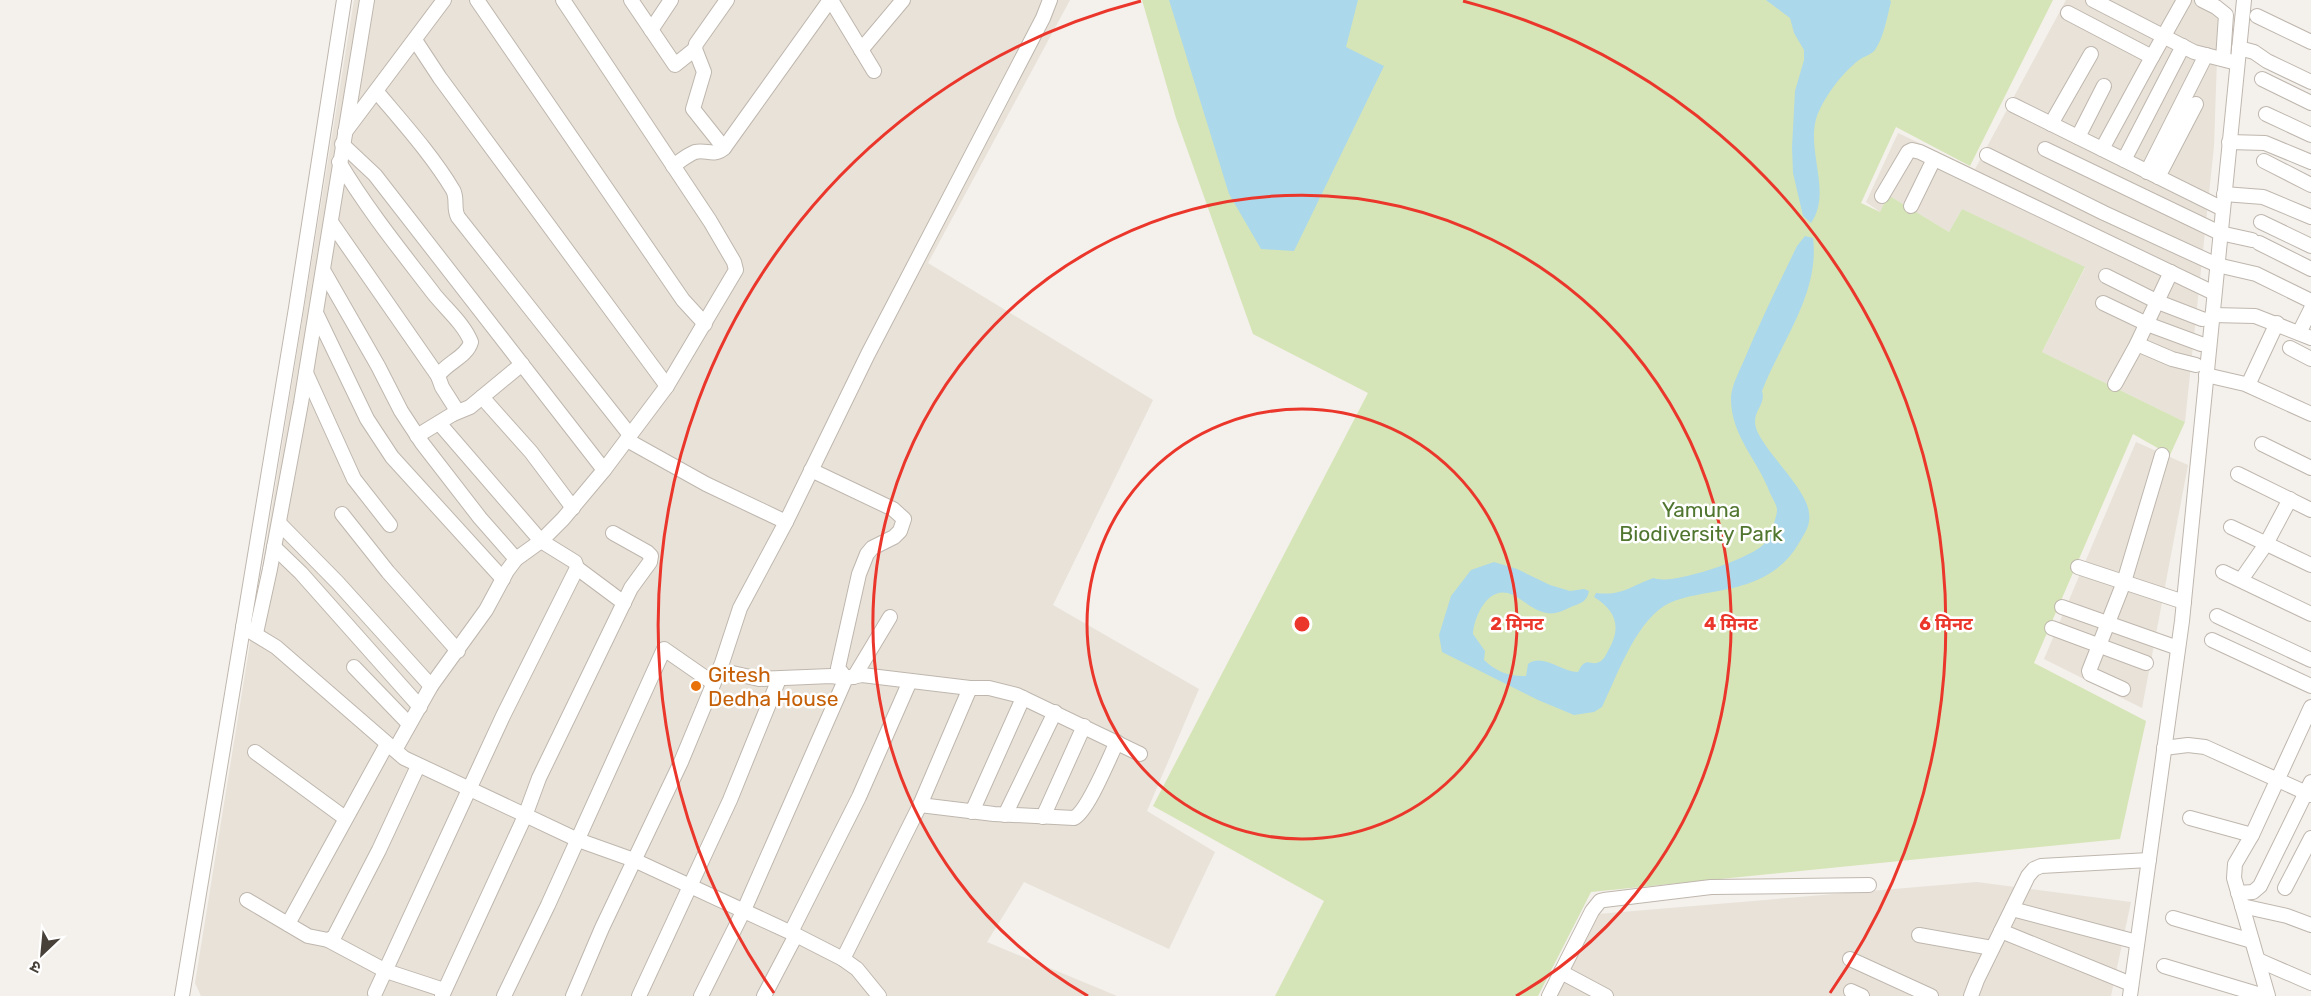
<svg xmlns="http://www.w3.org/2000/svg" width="2311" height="996" font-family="Rubik,'Noto Sans Devanagari',sans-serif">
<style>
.residential{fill:#e8e2d9}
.green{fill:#d5e5b7}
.water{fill:#acd8ec}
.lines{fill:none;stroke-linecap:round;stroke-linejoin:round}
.minor-casing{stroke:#bfb7ae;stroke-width:16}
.minor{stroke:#fff;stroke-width:14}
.ring{fill:none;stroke:#eb362b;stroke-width:3}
.food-dot{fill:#e8710a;stroke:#fff;stroke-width:2}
.labels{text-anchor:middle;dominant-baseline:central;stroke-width:5;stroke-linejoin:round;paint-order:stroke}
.park-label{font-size:21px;fill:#517630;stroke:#fff}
.food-label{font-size:21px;fill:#c56008;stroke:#fff;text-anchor:start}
.centre{fill:#eb362b;stroke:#fff;stroke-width:3}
.ring-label{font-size:18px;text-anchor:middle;font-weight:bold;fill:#eb362b;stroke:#fff;stroke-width:5;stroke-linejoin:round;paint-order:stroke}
</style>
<rect width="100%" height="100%" fill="#f4f0eb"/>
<g class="residential">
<polygon points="354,0 1070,0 928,263 1153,400 1053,605 1199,689 1147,811 1215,852 1169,949 1024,882 987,942 1117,996 201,996 195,983"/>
<polygon points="2066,0 2219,0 2214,146 2185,422 2042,352 2085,268 1962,209 1949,232 1888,195 1880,212 1866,202 1898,133 1975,169"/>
<polygon points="2136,442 2188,465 2142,708 2044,659"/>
<polygon points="1977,882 2131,902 2111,996 1547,996 1586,915"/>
</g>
<polygon class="green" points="1142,0 2053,0 1970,166 1896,127 1861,203 1880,212 1888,195 1949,232 1962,209 2085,267 2042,352 2185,422 2170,455 2133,434 2034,663 2146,721 2120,839 1591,892 1538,996 1275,996 1324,901 1153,806 1368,393 1253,334 1176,118"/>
<g class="water">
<polygon points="1169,0 1358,0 1346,47 1384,66 1294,251 1261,249 1229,194"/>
<path d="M1766,0H1890L1891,2C1887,17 1884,37 1875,50C1871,55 1864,56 1859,60C1842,73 1823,98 1816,119C1807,153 1832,193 1811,223L1803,216L1793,173L1792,147L1795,91L1804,60V50L1794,33L1790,18Z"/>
<path d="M1805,236L1813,238C1820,293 1781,342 1762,391C1767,407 1748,412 1758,433C1770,457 1807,490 1809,513C1811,525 1805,533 1799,543C1779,578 1744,587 1707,593C1692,596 1677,598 1664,606C1634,626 1617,676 1602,707L1594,712L1574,715L1538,700L1442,652L1439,635L1451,596L1471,570L1494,562L1517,569L1550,585L1570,591L1584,589L1589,591C1587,601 1582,603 1573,606C1565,610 1555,615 1546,613C1532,610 1525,601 1513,595C1489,583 1474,616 1473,634L1485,651L1484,660C1495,671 1510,677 1526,676L1528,664C1543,653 1561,672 1578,672C1587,654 1590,668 1601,661C1604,659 1607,653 1609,649C1622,626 1615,610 1594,597L1596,593C1624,596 1629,586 1654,578C1671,586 1750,559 1764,544C1769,539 1777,517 1777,510C1777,505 1772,498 1770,493C1758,460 1730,435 1731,397C1732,384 1740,370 1745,358C1761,320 1779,283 1797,246Z"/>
</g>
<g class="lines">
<g class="minor-casing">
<g id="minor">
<polyline points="477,0 683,300 705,324"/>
<polyline points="631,0 675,65 695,49"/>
<polyline points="831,0 874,71"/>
<polyline points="2093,0 2194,52 2237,63"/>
<polyline points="2202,0 2216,7 2226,15 2223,59"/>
<polyline points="2068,13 2152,57 2184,0"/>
<polyline points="2257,16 2311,42"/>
<polyline points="651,30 671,0"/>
<polyline points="415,40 440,78 667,386"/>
<polyline points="2239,48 2254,52 2267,61 2311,82"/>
<polyline points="861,50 903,0"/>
<polyline points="2262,79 2311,103"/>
<path d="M377,92C403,123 432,155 453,190C458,199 453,208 458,217L630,435"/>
<polyline points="2013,105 2223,209"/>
<polyline points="2266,114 2311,135"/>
<polyline points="2051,124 2091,54"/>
<polyline points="345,132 444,0"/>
<polyline points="2078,137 2104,86"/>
<polyline points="2229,142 2265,143 2311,162"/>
<polyline points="342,144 375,175 604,470"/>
<polyline points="724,148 693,109 704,72 695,49 696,44 727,0"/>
<polyline points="2045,149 2220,233 2252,240"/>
<polyline points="2102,149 2152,57"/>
<polyline points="1987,155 2104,213 2217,265 2256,274 2311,301"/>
<polyline points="2124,160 2183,46"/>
<polyline points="2264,161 2311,185"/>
<path d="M339,162C367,209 401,251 434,294C446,309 464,324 471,342C467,357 446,363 438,376L442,387L456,409L453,414L417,436"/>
<path d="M673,166C679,162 687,155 695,152C706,149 714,157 724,148L830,0"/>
<polyline points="2147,172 2206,55"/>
<polyline points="2158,177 2196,104"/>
<polyline points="2224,194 2263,197 2311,217"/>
<polyline points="1882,196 1908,152 1912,150 1920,152 2214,293"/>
<polyline points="1911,206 1934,159"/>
<polyline points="331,222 438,376"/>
<polyline points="2261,222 2311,246"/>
<polyline points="2259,243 2311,269"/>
<polyline points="323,270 378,366 401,411 422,443 480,518 516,559"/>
<polyline points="2106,276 2158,302 2202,319"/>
<polyline points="2103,303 2147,324 2201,344"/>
<polyline points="317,315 367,419 392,457 503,579"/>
<polyline points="2212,315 2255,316 2311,338"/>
<polyline points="2299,333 2311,309"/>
<polyline points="2137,344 2172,359 2196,365"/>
<polyline points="2290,348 2311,359"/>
<polyline points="306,373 354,479 390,525"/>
<polyline points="2206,375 2245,384 2311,414"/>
<polyline points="2115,384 2137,344 2171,272"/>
<polyline points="2248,385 2277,323"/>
<polyline points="482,397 531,452 573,508"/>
<polyline points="453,414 470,407 522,364"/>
<polyline points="627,440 706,484 786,522"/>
<polyline points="2262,444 2311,468"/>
<polyline points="811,470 893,509 904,519 900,531 894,537 872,548 867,554 859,574 838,668 846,678"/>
<polyline points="2238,474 2311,510"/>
<polyline points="342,514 388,572 458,651"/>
<polyline points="279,523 338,583 431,686"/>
<polyline points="2231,527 2311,565"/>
<polyline points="274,547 301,573 420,707"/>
<polyline points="2078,567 2184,602"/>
<polyline points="577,568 624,603"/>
<polyline points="2223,572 2311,614"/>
<polyline points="2241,580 2266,544 2290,499"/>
<polyline points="2062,607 2178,648"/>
<polyline points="2217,616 2311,660"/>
<polyline points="243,627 276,647 404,758 578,840 634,860 796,935 843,959 857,969 879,996"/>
<polyline points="2052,628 2146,663"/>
<polyline points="256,633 270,569 301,403 367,0"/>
<polyline points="2212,640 2311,686"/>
<polyline points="354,667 409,724"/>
<polyline points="719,670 759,679 831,676 846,678"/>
<polyline points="854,677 890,617"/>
<polyline points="2123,689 2090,674 2089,671 2124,582 2162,455"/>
<polyline points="2164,748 2188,745 2205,747 2311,795"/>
<polyline points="395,750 431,686 486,610 507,571 516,559 541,541 563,519 604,470 667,386 736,270 734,262 710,221 563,0"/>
<polyline points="255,752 345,818"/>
<path d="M920,805L994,814L1074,818C1088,811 1109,758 1117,742"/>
<polyline points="972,812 1023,698"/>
<polyline points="1005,815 1055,712"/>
<polyline points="1043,817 1084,726"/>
<polyline points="2190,818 2252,835"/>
<polyline points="2285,888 2311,838"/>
<polyline points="2238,893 2253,892 2260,886 2311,782"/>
<polyline points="247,900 308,936 328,940 334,937 379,850 418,766"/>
<polyline points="2242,906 2287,916 2311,925"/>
<polyline points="2012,909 2137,942"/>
<polyline points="2173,918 2252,941"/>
<polyline points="288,924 387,744"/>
<polyline points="2001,931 2131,984"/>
<polyline points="791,932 859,797 910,681"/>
<polyline points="1919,935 1992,948"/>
<polyline points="328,940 386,971 444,990"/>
<polyline points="843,959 920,805 970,688"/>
<polyline points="1850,959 1931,996"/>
<polyline points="2258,960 2311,983"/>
<polyline points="2164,966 2264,996"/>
<polyline points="1561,972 1606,996"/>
<polyline points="1851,991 1862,996"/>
<polyline points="375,993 503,716 577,568 575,562 541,541 439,423"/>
<polyline points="182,996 296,308 344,0"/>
<polyline points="442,996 525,816 539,778 631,588 650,562 651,556 647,552 613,533"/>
<polyline points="504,996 548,905 664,649 713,683"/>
<polyline points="573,996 602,928 681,762 722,663 740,608 786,522 868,354 1043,18 1050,0"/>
<polyline points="639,996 730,800 779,679"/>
<polyline points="701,996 744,910 846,678 862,675 970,688 989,688 1017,695 1140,754"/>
<polyline points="764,996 796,935"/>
<polyline points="1549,996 1592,911 1600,901 1604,900 1711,887 1869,885"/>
<polyline points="1971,996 1977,980 2028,876 2034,869 2041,866 2149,860"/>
<polyline points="2130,996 2182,621 2244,0"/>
<polyline points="2268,996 2234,878 2235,864 2252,835 2311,707"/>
</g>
</g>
<use href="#minor" class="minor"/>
</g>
<g class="ring">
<circle cx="1302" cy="624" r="215"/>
<path d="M1088 996A429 429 0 1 1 1516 996"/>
<path d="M774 993A644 644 0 0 1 1141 1M1463 1A644 644 0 0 1 1830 993"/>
</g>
<circle class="food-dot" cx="696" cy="686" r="6"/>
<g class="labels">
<g class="park-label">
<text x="1701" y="509">Yamuna<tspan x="1701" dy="24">Biodiversity Park</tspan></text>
</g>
<g class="food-label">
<text x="708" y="674">Gitesh<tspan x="708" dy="24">Dedha House</tspan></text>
</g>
</g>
<circle cx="1302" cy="624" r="9" class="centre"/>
<g class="ring-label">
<text x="1517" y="630">2 मिनट</text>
<text x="1731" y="630">4 मिनट</text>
<text x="1946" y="630">6 मिनट</text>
</g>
<g transform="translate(42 954) rotate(206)" stroke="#ffffff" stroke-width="4.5" paint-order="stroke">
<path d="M0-4.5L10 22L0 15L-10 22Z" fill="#484139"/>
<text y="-9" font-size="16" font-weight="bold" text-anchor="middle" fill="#484139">उ</text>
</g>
</svg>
